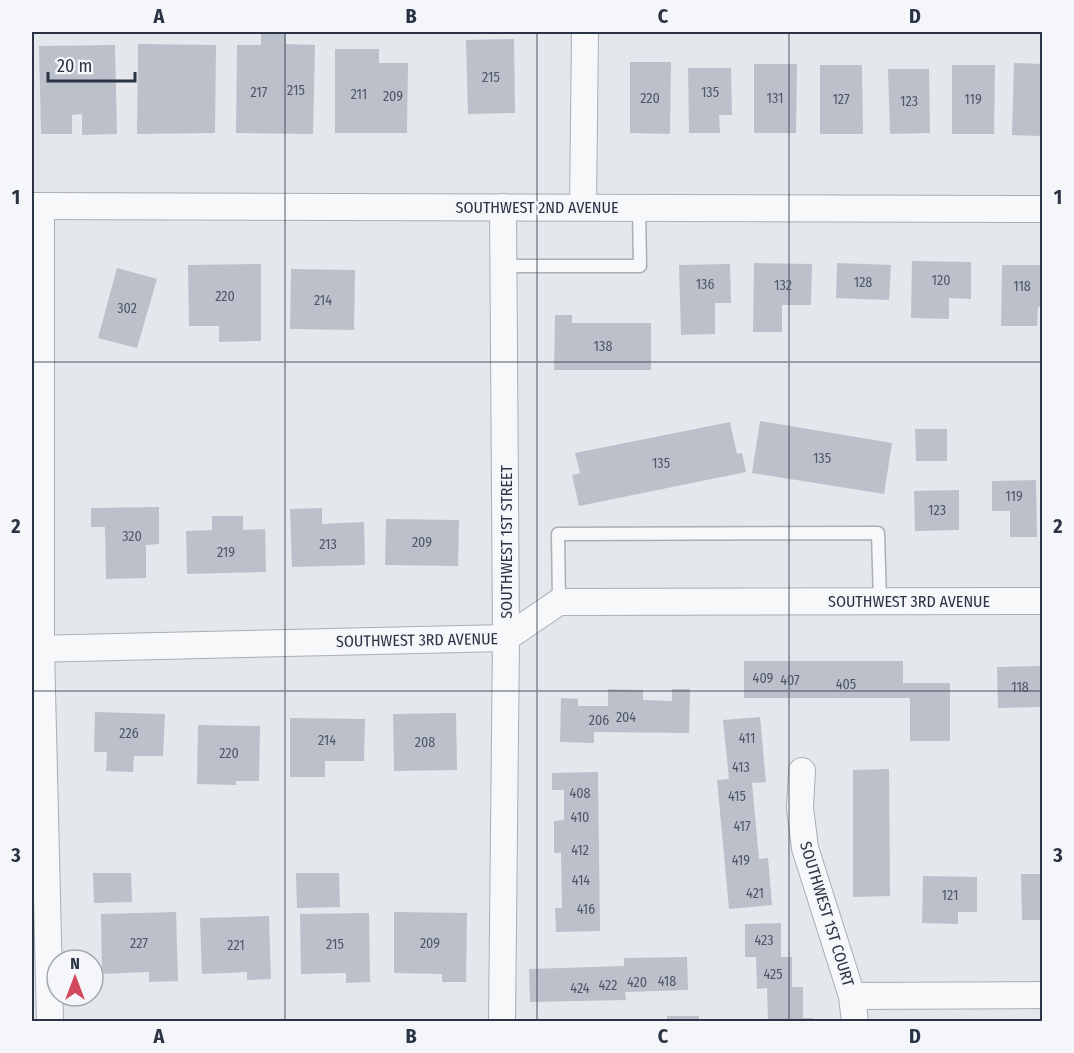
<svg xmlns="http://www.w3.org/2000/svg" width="1074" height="1053" font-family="'Fira Sans Condensed',sans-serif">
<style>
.building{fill:#bbc0ca}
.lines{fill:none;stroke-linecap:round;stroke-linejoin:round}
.service-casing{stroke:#a9aeb7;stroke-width:15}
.minor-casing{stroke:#a9aeb7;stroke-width:28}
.service{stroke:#f7f8fa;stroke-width:12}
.minor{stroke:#f7f8fa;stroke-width:26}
.grid{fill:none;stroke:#2b3445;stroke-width:1.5;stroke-opacity:0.55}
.labels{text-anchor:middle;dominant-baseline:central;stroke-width:4.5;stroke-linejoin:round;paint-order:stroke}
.number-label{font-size:14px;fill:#4f5766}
.street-label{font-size:16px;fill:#2b3445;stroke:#f4f6f9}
.neatline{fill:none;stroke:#2b3445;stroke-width:2}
.grid-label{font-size:20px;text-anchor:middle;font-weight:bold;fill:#2b3445}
</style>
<rect width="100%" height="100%" fill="#e4e7ec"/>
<g class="building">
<polygon points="261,32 286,32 286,44 315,45 313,134 236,133 237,45 261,45"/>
<polygon points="514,39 515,113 468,114 466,40"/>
<polygon points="138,44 216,45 215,133 137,134"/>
<polygon points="115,45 117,134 82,135 82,114 72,115 72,134 41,134 39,46"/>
<polygon points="335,49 379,49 379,63 408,63 407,133 335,133"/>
<polygon points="630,62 671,62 670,134 630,133"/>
<polygon points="1014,63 1042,64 1042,136 1012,135"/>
<polygon points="754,64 797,64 796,133 754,133"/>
<polygon points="820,65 862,65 863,134 820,134"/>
<polygon points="952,65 995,65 994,134 952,134"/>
<polygon points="688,68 731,68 732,115 719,115 720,133 689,133"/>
<polygon points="888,69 929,69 930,133 890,134"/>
<polygon points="912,261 971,262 971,299 949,298 949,319 911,318"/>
<polygon points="754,263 812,264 811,305 782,305 782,332 753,332"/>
<polygon points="837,263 891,265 889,300 836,298"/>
<polygon points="261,264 261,341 219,342 219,326 189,326 188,265"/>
<polygon points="730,264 731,303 715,303 715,334 681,335 679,265"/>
<polygon points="1002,265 1042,265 1042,307 1038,307 1037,326 1001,326"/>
<polygon points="117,268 157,279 137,348 98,338"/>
<polygon points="291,269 355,270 354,330 290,329"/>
<polygon points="555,315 572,315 572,323 651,323 651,370 554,370"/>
<polygon points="760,421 892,443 884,494 752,473"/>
<polygon points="730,422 737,454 742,453 746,472 579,506 572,475 580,473 575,453"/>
<polygon points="915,429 947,429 947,461 916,461"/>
<polygon points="1036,480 1037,537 1010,537 1010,511 992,511 992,481"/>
<polygon points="959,490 959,530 915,531 914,491"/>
<polygon points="159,507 159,544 146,545 146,578 106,579 105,527 91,527 91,508"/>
<polygon points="322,508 322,524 364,522 365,565 292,567 290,509"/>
<polygon points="212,516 243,516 243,530 265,529 266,572 187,574 186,531 212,530"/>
<polygon points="386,519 459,520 458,566 385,565"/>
<polygon points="744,661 903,661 903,683 950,683 950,741 910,741 910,698 744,698"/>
<polygon points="1042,666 1042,707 998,708 997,667"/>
<polygon points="608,689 643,690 643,700 672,701 672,689 690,689 689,733 594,732 594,743 560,742 561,698 578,699 578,706 608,706"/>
<polygon points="95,712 165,714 163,756 134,756 133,772 106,771 107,752 94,752"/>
<polygon points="456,713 457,770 394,771 393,714"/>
<polygon points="760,717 766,782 752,783 759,859 768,858 772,905 729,909 717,780 729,779 723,720"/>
<polygon points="290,718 365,719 364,761 325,761 325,777 290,777"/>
<polygon points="198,725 260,726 259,781 236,781 236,785 197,784"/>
<polygon points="889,769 890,896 853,897 853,770"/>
<polygon points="598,772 600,931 556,932 555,908 562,908 561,853 554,853 554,821 564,820 564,790 552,790 552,773"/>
<polygon points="93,873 131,873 132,902 94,903"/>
<polygon points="296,873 339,873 340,907 297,908"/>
<polygon points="1021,874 1042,874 1042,920 1022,920"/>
<polygon points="923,876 977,877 977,912 958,912 958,924 922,923"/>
<polygon points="176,912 178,981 149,982 149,972 102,974 101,914"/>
<polygon points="394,912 467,913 466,982 442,982 442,974 394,973"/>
<polygon points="369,913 370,982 346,983 346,973 301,974 300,914"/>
<polygon points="269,916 271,979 247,980 247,972 202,974 200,918"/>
<polygon points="781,923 781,957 792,957 792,987 803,987 803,1018 813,1018 813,1022 768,1020 767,988 757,989 756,957 745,957 745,924"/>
<polygon points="687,957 688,990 625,992 626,1000 530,1002 529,969 624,966 624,958"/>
<rect x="667" y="1016" width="32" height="6"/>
</g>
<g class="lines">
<g class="service-casing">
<g id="service">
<polyline points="504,266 640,266 639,207"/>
<polyline points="559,602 558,534 878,533 880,601"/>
</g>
</g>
<g class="minor-casing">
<g id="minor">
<polyline points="32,206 1042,209"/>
<polyline points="41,206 41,649 50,1022"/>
<polyline points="583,207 585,32"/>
<polyline points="32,649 506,638 559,602 1042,601"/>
<polyline points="802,771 800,808 805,848 852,996 855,1022"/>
<polyline points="852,996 1042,995"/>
<polyline points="502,1022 506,638 503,207"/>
</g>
</g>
<use href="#service" class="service"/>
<use href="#minor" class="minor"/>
</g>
<path class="grid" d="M285,32V1022M537,32V1022M789,32V1022M32,362H1042M32,691H1042"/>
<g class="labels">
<g class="number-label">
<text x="491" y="77">215</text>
<text x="296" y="90">215</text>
<text x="259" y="92">217</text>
<text x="710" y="92">135</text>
<text x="359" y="94">211</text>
<text x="393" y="96">209</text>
<text x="650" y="98">220</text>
<text x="775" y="98">131</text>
<text x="841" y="99">127</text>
<text x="973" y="99">119</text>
<text x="909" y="101">123</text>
<text x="941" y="280">120</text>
<text x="863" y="282">128</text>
<text x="705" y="284">136</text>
<text x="783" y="285">132</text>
<text x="1022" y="286">118</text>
<text x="225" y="296">220</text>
<text x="323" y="300">214</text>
<text x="127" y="308">302</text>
<text x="603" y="346">138</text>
<text x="822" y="458">135</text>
<text x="661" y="463">135</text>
<text x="1014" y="496">119</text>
<text x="937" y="510">123</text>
<text x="132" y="536">320</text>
<text x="422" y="542">209</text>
<text x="328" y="544">213</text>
<text x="226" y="552">219</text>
<text x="763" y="678">409</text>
<text x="790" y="680">407</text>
<text x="846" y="684">405</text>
<text x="1020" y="687">118</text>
<text x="626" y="717">204</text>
<text x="599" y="720">206</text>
<text x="129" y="733">226</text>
<text x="747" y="738">411</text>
<text x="327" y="740">214</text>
<text x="425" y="742">208</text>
<text x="229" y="753">220</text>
<text x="741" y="767">413</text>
<text x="580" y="793">408</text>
<text x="737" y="796">415</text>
<text x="580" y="817">410</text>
<text x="742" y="826">417</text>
<text x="580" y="850">412</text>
<text x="741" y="860">419</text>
<text x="581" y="880">414</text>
<text x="755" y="893">421</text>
<text x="950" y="895">121</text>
<text x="586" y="909">416</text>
<text x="764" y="940">423</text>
<text x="139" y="943">227</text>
<text x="430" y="943">209</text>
<text x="335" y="944">215</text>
<text x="236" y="945">221</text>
<text x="773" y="974">425</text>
<text x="667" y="981">418</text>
<text x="637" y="982">420</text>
<text x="608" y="985">422</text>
<text x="580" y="988">424</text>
</g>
<g class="street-label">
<text x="537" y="207">SOUTHWEST 2ND AVENUE</text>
<text transform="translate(506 542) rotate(-90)">SOUTHWEST 1ST STREET</text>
<text x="909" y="601">SOUTHWEST 3RD AVENUE</text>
<text transform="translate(417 640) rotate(-1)">SOUTHWEST 3RD AVENUE</text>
<text transform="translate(827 914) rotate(73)">SOUTHWEST 1ST COURT</text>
</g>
</g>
<rect width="1074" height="1053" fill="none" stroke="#f4f6f9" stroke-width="66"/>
<g transform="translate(75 978)"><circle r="28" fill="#f4f6f9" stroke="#a4a8b1" stroke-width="1.5"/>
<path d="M0-4.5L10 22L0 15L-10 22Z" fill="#d1495b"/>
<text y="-9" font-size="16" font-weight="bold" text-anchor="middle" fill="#2b3445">N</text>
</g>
<path d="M48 72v9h87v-9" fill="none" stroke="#2b3445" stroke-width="3"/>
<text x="57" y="72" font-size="18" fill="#2b3445" stroke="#f4f6f9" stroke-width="4.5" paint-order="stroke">20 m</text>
<rect x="33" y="33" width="1008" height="987" class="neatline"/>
<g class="grid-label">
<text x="159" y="23">A</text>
<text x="411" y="23">B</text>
<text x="663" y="23">C</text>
<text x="915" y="23">D</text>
<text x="16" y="204">1</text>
<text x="1058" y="204">1</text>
<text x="16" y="533">2</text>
<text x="1058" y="533">2</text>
<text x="16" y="862">3</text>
<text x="1058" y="862">3</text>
<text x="159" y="1043">A</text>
<text x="411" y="1043">B</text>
<text x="663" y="1043">C</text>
<text x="915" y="1043">D</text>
</g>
</svg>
